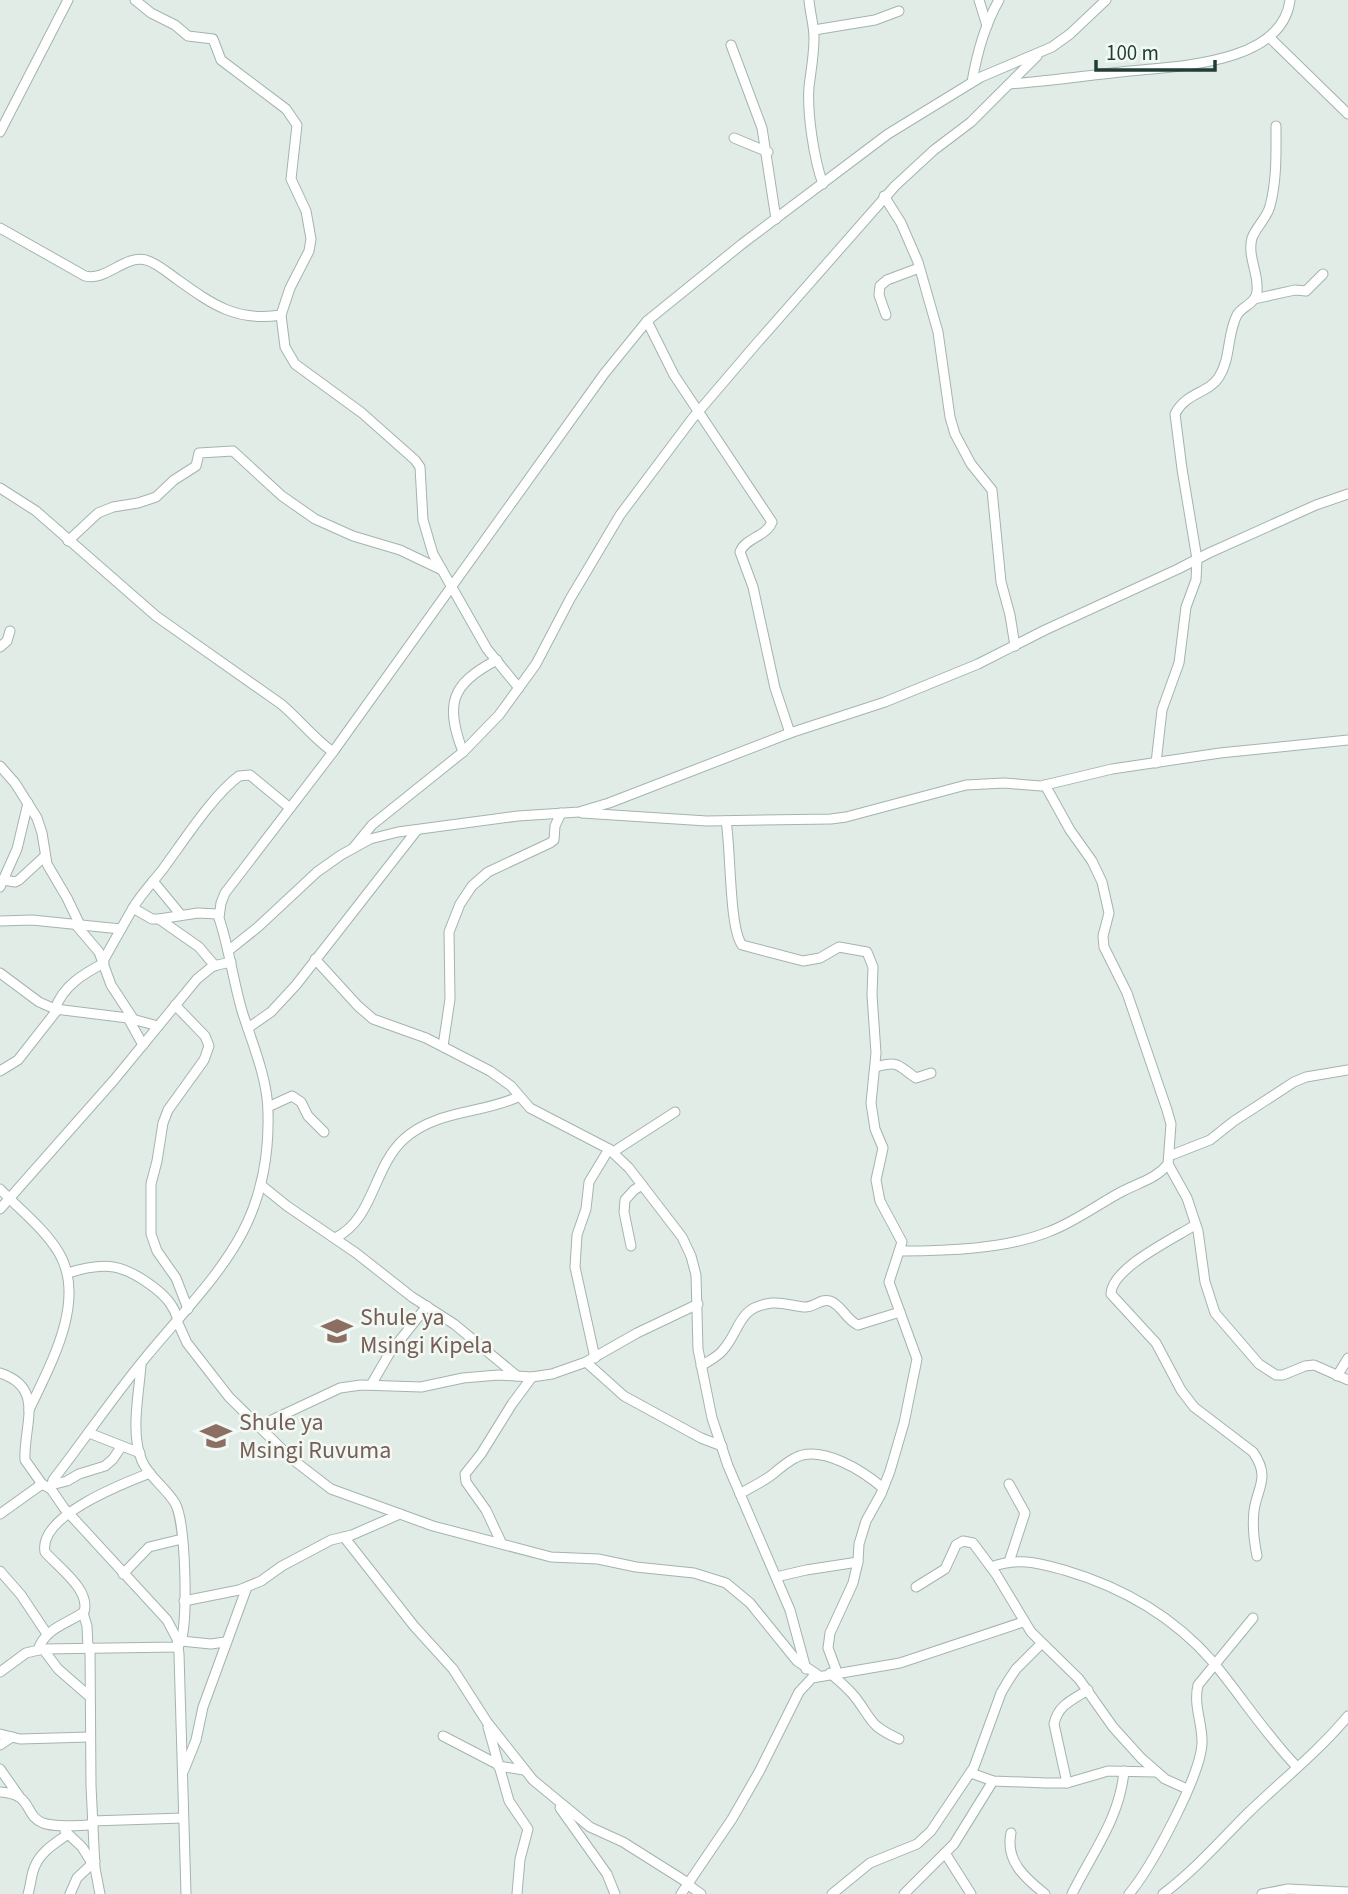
<svg xmlns="http://www.w3.org/2000/svg" width="1348" height="1894" font-family="'Source Sans 3',sans-serif">
<style>
.lines{fill:none;stroke-linecap:round;stroke-linejoin:round}
.minor-casing{stroke:#a3b4ae;stroke-width:11}
.minor{stroke:#fff;stroke-width:9}
.labels{text-anchor:middle;dominant-baseline:central;stroke-width:5;stroke-linejoin:round;paint-order:stroke}
.education-label{font-size:24px;fill:#785e54;stroke:#f2f9f5;text-anchor:start}
</style>
<rect width="100%" height="100%" fill="#e1ece7"/>
<g class="lines">
<g class="minor-casing">
<g id="minor">
<polyline points="135,0 151,13 175,25 188,36 213,39 221,60 286,109 297,125 291,179 306,211 311,239 309,251 290,288 281,315 285,347 295,364 362,413 415,460 420,467 423,520 433,554 487,649 519,688"/>
<path d="M809,0C810,13 814,25 814,38C814,55 811,70 809,87C807,113 814,160 823,184"/>
<polyline points="979,0 987,26"/>
<polyline points="814,30 875,20 899,11"/>
<polyline points="1269,37 1348,114"/>
<polyline points="731,45 762,128 776,219"/>
<path d="M972,82C977,53 984,26 999,0"/>
<path d="M1010,84C1047,81 1084,76 1121,72C1171,66 1282,66 1290,0"/>
<polyline points="0,132 68,0"/>
<polyline points="734,138 768,152"/>
<polyline points="884,196 901,223 918,262 938,332 950,417 955,434 971,464 992,490 1001,582 1010,615 1015,646"/>
<path d="M0,228L85,276C107,281 124,255 146,260C157,263 168,273 178,280C213,305 237,322 281,315"/>
<polyline points="1254,299 1295,290 1306,291 1323,274"/>
<polyline points="886,315 879,295 880,286 887,280 919,268"/>
<path d="M647,321L674,375L772,522C766,537 745,538 740,552L753,587L775,688L790,733"/>
<path d="M0,488L36,511L156,616L281,704C299,719 314,739 333,752"/>
<polyline points="68,541 98,513 113,507 138,503 156,497 174,480 196,466 199,453 233,451 282,496 315,519 353,536 400,550 442,570"/>
<polyline points="0,647 7,641 10,631"/>
<path d="M463,752C445,705 450,684 497,660"/>
<path d="M1156,763L1162,710L1179,663L1186,607L1196,580L1197,559L1182,469L1175,414C1186,392 1208,394 1219,377C1231,358 1227,334 1237,315C1242,306 1256,304 1257,291C1259,274 1247,256 1252,238C1256,227 1267,218 1270,206C1277,180 1276,152 1276,126"/>
<polyline points="0,766 15,783 37,818 42,833 47,864 67,898 80,925"/>
<polyline points="1045,785 1070,830 1092,861 1102,882 1109,913 1103,936 1104,947 1127,993 1167,1110 1171,1124 1168,1164 1187,1198 1198,1231 1205,1282 1215,1313 1259,1364 1276,1375 1283,1375 1305,1366 1314,1365 1348,1380"/>
<polyline points="582,813 707,821 831,819 846,817 966,785 1004,783 1041,786 1112,769 1220,753 1348,740"/>
<path d="M726,821C731,848 729,928 742,945L803,961L820,958L839,947L867,952L873,967L872,995L876,1053L871,1103L875,1129L883,1148L876,1180L880,1201L902,1242L889,1282L917,1359L904,1423L890,1471L881,1494L866,1521L859,1544L858,1562L853,1583L830,1633L828,1648L837,1672"/>
<polyline points="354,847 372,825 463,752 499,715 536,664 570,599 620,515 692,419 757,343 895,186 934,150 971,122 1037,56"/>
<polyline points="4,880 15,882 19,880 45,856"/>
<polyline points="153,881 181,915"/>
<polyline points="0,887 17,849 28,803"/>
<path d="M133,908C141,894 153,882 163,869C183,842 213,795 239,776L250,775L290,808"/>
<polyline points="159,919 199,947 215,966"/>
<polyline points="0,921 32,920 121,929 133,908 152,919 159,919 198,913 218,914"/>
<polyline points="76,925 99,952 111,985 134,1020"/>
<polyline points="228,951 258,927 317,872 341,855 370,839 398,832 518,816 579,812 609,803 790,733 885,702 978,664 1045,630 1178,569 1209,553 1316,505 1348,494"/>
<polyline points="315,959 358,1006 373,1019 426,1038 490,1071 511,1086 530,1108 609,1149 629,1168 682,1237 691,1256 696,1275 698,1349 712,1418 728,1466 790,1610 806,1669"/>
<polyline points="103,961 121,929"/>
<polyline points="0,973 39,1002 55,1009 128,1018 158,1026"/>
<polyline points="175,1005 205,1036 209,1046 204,1060 168,1110 163,1123 157,1161 151,1184 151,1234 157,1251 176,1278 188,1309"/>
<path d="M55,1009C63,986 83,974 104,963"/>
<polyline points="128,1018 143,1045"/>
<polyline points="248,1028 271,1012 296,985 417,830"/>
<polyline points="443,1046 450,999 449,932 460,904 472,886 488,872 550,843 554,840 555,826 561,813"/>
<path d="M876,1067C900,1060 898,1066 916,1078L931,1073"/>
<polyline points="0,1071 18,1060 58,1009"/>
<polyline points="268,1107 292,1096 301,1102 308,1116 324,1132"/>
<polyline points="613,1152 675,1112"/>
<polyline points="1169,1156 1210,1140 1234,1121 1294,1082 1306,1077 1348,1070"/>
<polyline points="261,1185 287,1206 356,1253 412,1297 454,1324 517,1376"/>
<path d="M0,1189C19,1209 45,1229 59,1253C87,1301 50,1365 29,1410"/>
<polyline points="0,1209 114,1080 197,979 213,966 231,962"/>
<path d="M1195,1225C1175,1238 1111,1268 1111,1294L1156,1343L1181,1390L1194,1407L1253,1452C1271,1478 1257,1487 1254,1511C1252,1527 1254,1541 1257,1556"/>
<path d="M335,1238C374,1219 373,1167 404,1139C436,1110 481,1114 518,1097"/>
<polyline points="631,1246 624,1212 625,1200 634,1190 642,1185"/>
<path d="M901,1251C947,1251 1005,1249 1048,1232C1075,1222 1098,1204 1123,1191C1140,1182 1156,1179 1168,1164"/>
<path d="M68,1273C106,1261 124,1264 156,1289C167,1298 174,1306 178,1320"/>
<polyline points="177,1321 187,1343 229,1397 292,1459 331,1489 433,1526 551,1557 598,1559 636,1567 694,1573 726,1583 750,1603 797,1661 818,1675"/>
<polyline points="595,1358 575,1267 577,1235 586,1209 589,1182 609,1149"/>
<polyline points="586,1362 624,1396 701,1438 722,1446"/>
<path d="M701,1366C708,1361 718,1357 723,1350C741,1330 737,1307 772,1303C783,1302 793,1306 804,1307C814,1308 820,1298 830,1301C842,1305 846,1320 858,1325L900,1312"/>
<path d="M0,1373C46,1388 23,1426 25,1460L42,1484L51,1489"/>
<polyline points="1337,1376 1348,1358"/>
<polyline points="371,1385 389,1354 427,1306"/>
<polyline points="259,1426 340,1388 361,1385 421,1387 463,1378 498,1375 532,1377 552,1374 586,1362 637,1333 698,1304"/>
<polyline points="89,1433 140,1453"/>
<polyline points="51,1485 67,1481 79,1474 105,1466 113,1459 121,1447"/>
<path d="M740,1494C751,1487 763,1482 773,1474C780,1468 787,1462 795,1458C821,1444 863,1471 883,1488"/>
<polyline points="0,1514 42,1484"/>
<polyline points="344,1537 414,1626 453,1669 487,1722 533,1780 590,1827 623,1842 688,1883"/>
<polyline points="501,1542 486,1510 466,1482 465,1474 481,1454 512,1404 532,1377"/>
<polyline points="1009,1562 1025,1513 1009,1484"/>
<path d="M991,1567C1018,1557 1038,1563 1064,1570C1122,1587 1174,1617 1213,1662C1242,1697 1266,1735 1297,1767"/>
<polyline points="0,1571 21,1595 47,1634"/>
<polyline points="123,1574 149,1547 182,1539"/>
<polyline points="776,1577 806,1570 858,1562"/>
<polyline points="916,1587 945,1569 956,1545 963,1541 973,1543 996,1574 1031,1632 1079,1679 1113,1727 1141,1758 1165,1779 1187,1789"/>
<polyline points="184,1601 239,1590 261,1581 282,1566 331,1540 352,1535 400,1514"/>
<polyline points="83,1613 87,1626 88,1648"/>
<polyline points="181,1641 211,1644 225,1642"/>
<polyline points="90,1647 91,1786 95,1868 100,1894"/>
<polyline points="43,1649 58,1669 89,1696"/>
<path d="M38,1650C45,1628 67,1624 84,1612C91,1590 58,1567 45,1552C38,1516 124,1483 150,1473"/>
<path d="M0,1672L26,1653L43,1649L178,1647L181,1641C188,1620 186,1522 175,1503C166,1488 149,1477 142,1461C130,1433 139,1394 141,1365"/>
<path d="M830,1673C838,1680 848,1688 855,1697C873,1720 868,1725 899,1739"/>
<polyline points="488,1727 509,1801 528,1829 520,1859 517,1894"/>
<polyline points="0,1734 20,1739 89,1737"/>
<polyline points="443,1736 497,1764"/>
<polyline points="0,1745 12,1737"/>
<polyline points="498,1766 524,1770"/>
<polyline points="0,1769 19,1796"/>
<polyline points="184,1770 196,1740 203,1707 247,1587"/>
<polyline points="971,1773 993,1781 1046,1783 1067,1783 1108,1771 1156,1772"/>
<path d="M1067,1783L1054,1724C1058,1705 1072,1700 1088,1690"/>
<path d="M0,1792C34,1794 23,1815 43,1823C57,1828 78,1825 93,1825"/>
<polyline points="560,1808 607,1874 615,1894"/>
<polyline points="92,1821 183,1818"/>
<polyline points="65,1831 82,1847 92,1863"/>
<path d="M1011,1833C1005,1861 1025,1878 1045,1894"/>
<polyline points="945,1853 971,1894"/>
<polyline points="687,1884 701,1894"/>
<path d="M28,1894C31,1885 31,1874 35,1866C41,1851 56,1843 68,1834"/>
<polyline points="70,1894 77,1878 95,1861"/>
<path d="M186,1894L179,1654L177,1639L167,1620L64,1508L51,1489L53,1480C84,1440 113,1397 146,1357C214,1275 271,1229 268,1113C268,1079 252,1043 242,1011C233,980 229,948 219,918L221,903L225,893L333,752L604,374L647,321L742,244L888,134L981,77L1052,47L1070,34L1106,0"/>
<polyline points="681,1894 732,1819 759,1772 799,1692 812,1678 900,1663 1023,1622"/>
<polyline points="832,1894 870,1863 917,1844 931,1831 974,1767 1001,1693 1008,1681 1016,1669 1041,1644"/>
<polyline points="904,1894 954,1844 993,1781"/>
<path d="M1072,1894C1092,1853 1120,1818 1124,1771"/>
<path d="M1129,1894C1151,1868 1200,1777 1202,1744C1203,1724 1193,1706 1198,1685L1253,1618"/>
<path d="M1163,1894C1195,1870 1220,1841 1248,1813C1282,1780 1317,1753 1348,1716"/>
<polyline points="1262,1894 1288,1889 1348,1892"/>
</g>
</g>
<use href="#minor" class="minor"/>
</g>
<defs>
<g id="school-bare" transform="scale(2.415)"><path d="M0-5L7-2L0 1L-7-2ZM-4 1L0 2.5L4 1V4Q0 6-4 4Z" fill="#8d6e63" stroke="#f2f9f5" stroke-width="2.5" paint-order="stroke"/></g>
</defs>
<g fill-rule="evenodd">
<use href="#school-bare" x="337" y="1331"/>
<use href="#school-bare" x="216" y="1436"/>
</g>
<g class="labels">
<g class="education-label">
<text x="360" y="1317">Shule ya<tspan x="360" dy="28">Msingi Kipela</tspan></text>
<text x="239" y="1422">Shule ya<tspan x="239" dy="28">Msingi Ruvuma</tspan></text>
</g>
</g>
<path d="M1096 60v10h119v-10" fill="none" stroke="#203e35" stroke-width="3.5"/>
<text x="1106" y="60" font-size="21" fill="#203e35" stroke="#f2f9f5" stroke-width="5" paint-order="stroke">100 m</text>
</svg>
